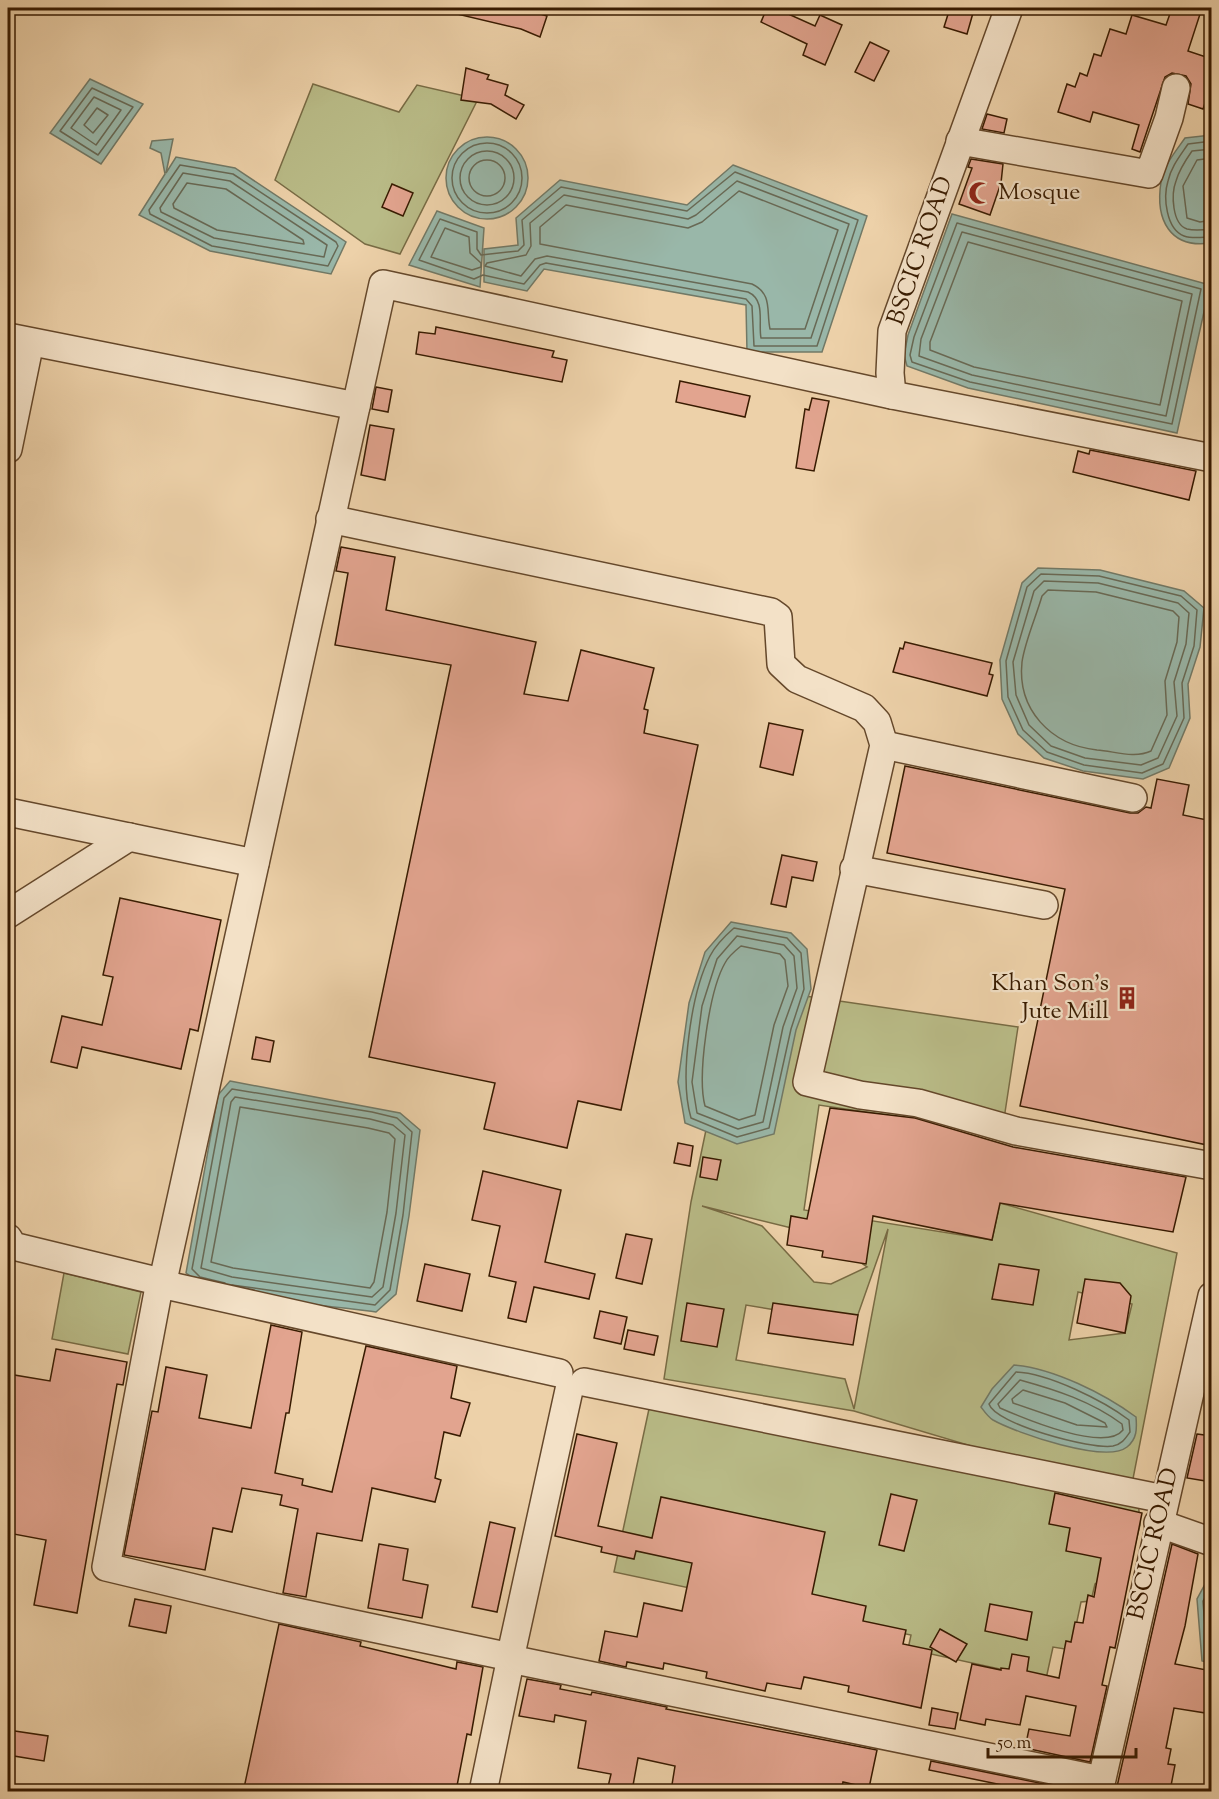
<svg xmlns="http://www.w3.org/2000/svg" width="1219" height="1799" font-family="'Sorts Mill Goudy',serif">
<style>
.green{fill:#b9bb87;stroke:#786b44;stroke-width:1.5;fill-rule:evenodd}
.water{fill:#99b7a9;stroke:#727966;stroke-width:1.5}
.lines{fill:none;stroke-linecap:round;stroke-linejoin:round}
.shore{stroke:#686955;stroke-width:1.5}
.building{fill:#e2a48f;stroke:#381b01;stroke-width:1.5}
.minor-casing{stroke:#65482b;stroke-width:30}
.minor{stroke:#f3e1c7;stroke-width:27}
.labels{text-anchor:middle;dominant-baseline:central;stroke-width:4.5;stroke-linejoin:round;paint-order:stroke}
.poi-label{font-size:24px;fill:#381b01;stroke:#f3e1c7;text-anchor:start}
.street-label{font-size:24px;fill:#381b01;stroke:#f3e1c7}
</style>
<rect width="100%" height="100%" fill="#edd1a9"/>
<filter id="stains"><feTurbulence type="fractalNoise" baseFrequency=".00333" numOctaves="4"/><feColorMatrix values="0 0 0 0 .2 0 0 0 0 .09 0 0 0 0 .02 0 0 0 .5 -.17"/></filter>
<radialGradient id="worn" r=".72"><stop offset=".6" stop-color="#630" stop-opacity="0"/><stop offset="1" stop-color="#630" stop-opacity=".3"/></radialGradient>
<g class="green">
<polygon points="313,84 399,112 417,85 478,99 400,254 365,244 275,180"/>
<path d="M736,986L1018,1027L1002,1132L819,1105L804,1210L992,1240L1000,1203L1177,1253L1132,1484L1045,1468L854,1411L664,1379L691,1202ZM702,1206L820,1235L867,1267L831,1284L814,1282L762,1226ZM888,1229L854,1409L845,1379L736,1360L746,1305L855,1323ZM1078,1292L1132,1304L1125,1333L1069,1340Z"/>
<polygon points="64,1273 141,1292 128,1354 52,1339"/>
<polygon points="652,1395 1138,1498 1140,1525 1131,1561 1095,1584 1091,1601 1081,1602 1071,1650 1053,1647 1046,1679 908,1649 911,1635 614,1572"/>
</g>
<g class="water">
<polygon points="90,79 143,104 101,164 50,133"/>
<path d="M1211,135V243C1170,249 1155,220 1161,182C1163,166 1176,151 1185,138Z"/>
<circle cx="487" cy="178" r="41"/>
<polygon points="173,139 166,173 176,157 235,168 346,242 331,274 210,251 139,215 165,174 161,153 150,148 152,141"/>
<polygon points="733,165 867,216 822,352 747,352 746,305 544,269 527,291 484,282 484,249 518,245 516,218 560,180 687,205"/>
<polygon points="437,211 484,228 480,287 409,265"/>
<polygon points="952,214 1210,285 1177,433 968,388 907,366 904,355 908,335"/>
<polygon points="1038,568 1100,570 1184,591 1204,608 1200,647 1188,684 1190,718 1169,768 1143,779 1083,771 1044,758 1018,734 1002,699 1000,660 1022,583"/>
<polygon points="731,922 791,933 807,949 811,989 796,1030 774,1134 737,1144 685,1123 678,1082 689,1003 705,952"/>
<path d="M230,1081L400,1113L420,1130L409,1216L396,1294L376,1312C333,1306 216,1297 186,1273L218,1095Z"/>
<path d="M1014,1365C1053,1368 1105,1394 1136,1417C1137,1429 1137,1439 1127,1447C1106,1464 1016,1433 993,1420C988,1417 984,1411 981,1407L992,1389Z"/>
<polygon points="1211,1573 1211,1663 1202,1661 1197,1599"/>
</g>
<g class="lines">
<g class="shore">
<polygon points="92,88 133,107 98,155 60,131"/>
<polygon points="94,97 121,110 96,145 71,128"/>
<polygon points="97,108 108,115 93,133 84,125"/>
<path d="M1212,141L1188,144C1180,156 1171,167 1168,181C1163,197 1166,229 1184,236C1192,239 1203,237 1212,237"/>
<circle cx="487" cy="178" r="35"/>
<path d="M1212,149L1192,151C1185,161 1179,170 1176,181C1171,194 1172,224 1187,229C1195,231 1203,230 1212,229"/>
<circle cx="487" cy="178" r="27"/>
<polyline points="1212,158 1197,160 1183,186 1187,218 1200,222 1212,220"/>
<circle cx="487" cy="178" r="18"/>
<polygon points="180,165 233,174 336,242 338,246 328,266 212,246 150,214 149,210"/>
<polygon points="735,172 858,220 817,346 754,346 752,306 746,299 546,263 540,265 524,284 483,275 474,279 419,260 440,219 477,232 477,249 481,255 518,251 524,245 522,220 561,187 687,211"/>
<polygon points="183,173 230,181 327,245 324,257 214,238 161,212 160,208"/>
<path d="M737,181L849,224L811,338H761C758,323 766,300 748,292L547,256L535,259L521,276L485,266L487,263L526,255L531,246L530,223L564,195L688,219L696,215Z"/>
<polygon points="187,183 226,189 303,240 304,244 217,230 174,208 173,204"/>
<path d="M739,191L838,230L805,329H770C766,311 773,294 752,284L540,244V227L566,205L688,228L702,222Z"/>
<polygon points="957,223 1201,289 1172,424 970,382 912,362 910,355 914,337"/>
<polygon points="445,228 469,237 470,253 481,263 481,267 472,270 431,257"/>
<polygon points="962,232 1192,294 1166,416 972,375 919,356 921,339"/>
<polygon points="968,242 1182,301 1160,405 974,367 930,350 930,342"/>
<polygon points="1041,574 1099,576 1181,596 1197,610 1194,646 1182,683 1184,718 1163,764 1142,773 1084,765 1047,752 1023,730 1008,697 1006,661 1027,587"/>
<polygon points="1044,581 1098,583 1178,603 1189,613 1186,644 1174,682 1177,716 1158,758 1141,765 1085,758 1051,746 1029,725 1016,695 1013,662 1034,591"/>
<path d="M1048,590L1096,592L1173,611L1179,617L1177,642L1165,681L1167,715L1151,751C1134,759 1114,751 1097,750C1051,745 1017,710 1022,662C1025,641 1036,617 1042,596Z"/>
<path d="M734,928L787,938L801,953L804,989L791,1029L769,1128L737,1137L691,1118C679,1078 691,993 710,956C715,946 726,935 734,928Z"/>
<polygon points="737,936 784,945 794,956 797,988 783,1027 763,1122 738,1129 697,1113 692,1082 702,1006 717,959"/>
<path d="M741,946L780,954L785,960L788,986L774,1025L755,1115L739,1120L705,1106C697,1076 709,991 725,963C728,957 736,950 741,946Z"/>
<polygon points="235,1097 370,1119 393,1125 405,1135 396,1213 383,1287 372,1297 232,1277 201,1268 231,1102"/>
<polygon points="240,1107 368,1128 389,1133 395,1139 387,1212 374,1282 370,1288 233,1268 211,1262"/>
<polyline points="225,1283 200,1277 192,1269 224,1098 232,1089 372,1112 397,1118 412,1132 403,1215 390,1290 375,1305 232,1285"/>
<path d="M1016,1372C1048,1373 1104,1401 1129,1420L1130,1432C1125,1439 1122,1444 1113,1446C1092,1450 995,1424 989,1404Z"/>
<path d="M1020,1380C1056,1390 1091,1401 1122,1424L1123,1430C1105,1453 1023,1418 1000,1408L998,1404Z"/>
<polygon points="1023,1390 1065,1403 1105,1423 1107,1427 1077,1425 1013,1403 1012,1399"/>
<polyline points="1212,1585 1203,1601 1207,1654 1212,1657"/>
</g>
</g>
<g class="building">
<polygon points="458,8 521,8 547,16 540,37 521,29 457,14"/>
<polygon points="767,8 775,8 815,26 820,15 842,25 825,65 803,55 807,44 761,22"/>
<polygon points="950,8 973,13 967,34 944,27"/>
<polygon points="1172,8 1202,8 1188,51 1212,59 1212,83 1203,109 1188,104 1191,84 1186,76 1172,73 1165,77 1140,152 1132,149 1139,125 1093,112 1090,122 1058,112 1067,84 1075,87 1080,73 1087,76 1094,54 1101,56 1110,29 1126,34 1132,15 1166,25"/>
<polygon points="870,42 889,51 874,81 855,72"/>
<polygon points="466,68 489,75 487,79 508,85 505,95 524,105 516,119 491,104 461,100"/>
<polygon points="987,114 1007,119 1004,133 982,129"/>
<polygon points="971,159 1003,164 1001,183 990,215 959,204 972,168 968,167"/>
<polygon points="392,184 413,193 403,216 382,207"/>
<polygon points="436,327 554,351 552,357 567,360 562,382 416,354 419,332 435,334"/>
<polygon points="680,381 750,396 745,417 676,402"/>
<polygon points="376,387 392,390 388,412 372,409"/>
<polygon points="812,398 829,401 814,471 796,468 805,409 809,410"/>
<polygon points="370,425 394,429 385,480 361,475"/>
<polygon points="1090,450 1196,471 1189,500 1073,472 1078,451 1089,454"/>
<polygon points="341,547 395,557 386,610 536,642 524,694 568,701 581,650 654,668 644,709 648,710 644,733 698,745 621,1110 578,1101 567,1148 484,1129 495,1083 369,1057 451,665 335,645 348,573 336,571"/>
<polygon points="905,642 992,663 989,674 993,675 987,696 893,672 900,648 903,649"/>
<polygon points="769,723 803,730 793,775 760,767"/>
<polygon points="905,766 1130,813 1138,813 1146,807 1151,808 1157,779 1189,785 1183,815 1212,821 1212,1146 1020,1106 1065,889 887,853"/>
<polygon points="782,855 817,862 813,881 792,877 786,907 771,904"/>
<polygon points="120,898 221,920 198,1031 190,1029 181,1069 82,1047 77,1068 51,1062 62,1016 102,1025 113,977 103,975"/>
<polygon points="256,1037 274,1041 270,1062 252,1059"/>
<polygon points="830,1108 915,1118 1013,1147 1186,1177 1173,1232 1000,1203 992,1240 873,1216 866,1264 822,1257 823,1251 787,1245 791,1216 807,1219"/>
<polygon points="678,1143 693,1146 690,1166 674,1163"/>
<polygon points="703,1157 721,1160 717,1180 700,1177"/>
<polygon points="483,1171 561,1190 545,1262 595,1274 589,1299 534,1287 526,1322 508,1318 516,1282 489,1276 500,1226 472,1220"/>
<polygon points="626,1234 652,1239 642,1284 616,1278"/>
<polygon points="425,1264 470,1274 462,1311 417,1301"/>
<polygon points="999,1264 1039,1270 1033,1305 992,1299"/>
<polygon points="1085,1279 1120,1283 1131,1296 1125,1333 1077,1323"/>
<polygon points="687,1303 724,1309 717,1347 681,1341"/>
<polygon points="773,1303 858,1315 853,1345 768,1333"/>
<polygon points="600,1311 627,1317 621,1344 594,1338"/>
<polygon points="271,1325 302,1332 289,1413 286,1413 275,1473 303,1479 302,1485 332,1492 366,1346 457,1366 451,1398 470,1403 460,1436 444,1432 435,1478 441,1480 435,1502 372,1488 362,1541 317,1533 306,1597 283,1593 298,1509 280,1505 282,1495 242,1488 232,1532 213,1528 205,1570 124,1555 152,1411 158,1412 166,1367 207,1375 199,1418 251,1428"/>
<polygon points="628,1330 658,1336 654,1355 624,1349"/>
<polygon points="56,1349 127,1362 123,1385 117,1384 77,1613 34,1605 46,1540 8,1533 8,1374 50,1381"/>
<polygon points="577,1434 617,1443 598,1526 652,1538 661,1497 825,1532 812,1594 866,1606 863,1621 906,1630 903,1644 932,1650 921,1708 848,1692 849,1686 804,1677 801,1689 767,1683 765,1691 706,1678 707,1672 664,1663 663,1669 627,1662 626,1667 599,1661 605,1631 637,1637 644,1603 682,1611 692,1563 636,1551 634,1559 601,1552 602,1547 555,1536"/>
<polygon points="1197,1434 1212,1436 1212,1482 1187,1478"/>
<polygon points="1055,1493 1142,1513 1115,1648 1110,1647 1102,1685 1107,1686 1090,1762 1025,1748 1029,1729 1070,1736 1076,1706 1026,1696 1020,1725 986,1719 985,1725 960,1720 972,1664 1001,1670 1001,1668 1009,1669 1012,1654 1029,1657 1027,1671 1059,1678 1066,1641 1071,1642 1075,1622 1083,1623 1088,1595 1094,1597 1101,1558 1066,1551 1070,1528 1049,1524"/>
<polygon points="891,1494 917,1500 904,1551 879,1545"/>
<polygon points="490,1522 515,1528 497,1612 472,1607"/>
<polygon points="379,1544 408,1549 403,1580 428,1585 422,1618 368,1608"/>
<polygon points="1172,1544 1198,1554 1185,1626 1175,1664 1212,1671 1212,1714 1174,1708 1166,1748 1171,1749 1168,1764 1175,1765 1170,1791 1116,1791"/>
<polygon points="135,1599 171,1606 166,1633 129,1626"/>
<polygon points="990,1604 1032,1612 1027,1640 985,1631"/>
<polygon points="279,1624 361,1642 360,1646 456,1669 457,1662 483,1667 471,1735 467,1734 456,1791 262,1791 244,1788"/>
<polygon points="940,1629 967,1644 956,1662 930,1647"/>
<polygon points="527,1679 561,1685 560,1689 591,1695 592,1692 667,1707 666,1709 877,1750 869,1788 843,1782 841,1791 671,1791 675,1766 638,1758 632,1791 607,1791 611,1774 578,1768 586,1721 555,1715 554,1722 519,1716"/>
<polygon points="932,1708 958,1713 955,1729 929,1725"/>
<polygon points="8,1730 48,1736 44,1761 8,1755"/>
<polygon points="931,1761 1079,1791 1032,1791 929,1770"/>
</g>
<g class="lines">
<g class="minor-casing">
<g id="minor">
<polyline points="1009,8 892,331 890,373 892,395 1212,458"/>
<polyline points="960,141 1149,174 1169,118 1176,88"/>
<polyline points="8,337 356,406"/>
<polyline points="8,449 30,342"/>
<polyline points="330,519 771,612 778,617 781,664 797,679 864,708 877,722 884,745 807,1082 860,1095 918,1103 1016,1131 1212,1166"/>
<polyline points="884,745 1133,798"/>
<polyline points="8,812 255,863"/>
<polyline points="854,869 1044,905"/>
<polyline points="8,914 129,837"/>
<polyline points="8,1238 13,1246 153,1280"/>
<polyline points="164,1276 383,284 892,395"/>
<polyline points="170,1286 559,1373"/>
<polyline points="158,1292 106,1567 273,1607 501,1655"/>
<polyline points="584,1382 1164,1499"/>
<polyline points="1158,1523 1212,1542"/>
<polyline points="513,1645 569,1390"/>
<polyline points="520,1661 1101,1780"/>
<polyline points="483,1792 509,1667"/>
<polyline points="1099,1792 1212,1296"/>
</g>
</g>
<use href="#minor" class="minor"/>
</g>
<defs>
<g id="mosque-bare" transform="scale(1.8)"><path d="M3.5-4.9A6 6 0 1 0 3.5 4.9A5 5 0 1 1 3.5-4.9Z" fill="#8f2418" stroke="#f3e1c7" stroke-width="2.5" paint-order="stroke"/></g>
<g id="building-bare" transform="scale(1.8)"><path d="M-4-6H4V6H1V3H-1V6H-4ZM-2.5-4.3h1.7v1.8h-1.7ZM.8-4.3h1.7v1.8H.8ZM-2.5-1h1.7V.8h-1.7ZM.8-1h1.7V.8H.8Z" fill="#8f2418" stroke="#f3e1c7" stroke-width="2.5" paint-order="stroke"/></g>
</defs>
<g fill-rule="evenodd">
<use href="#mosque-bare" x="980" y="193"/>
<use href="#building-bare" x="1127" y="998"/>
</g>
<g class="labels">
<g class="poi-label">
<text x="998" y="193">Mosque</text>
<text x="1109" y="984" text-anchor="end">Khan Son's<tspan x="1109" dy="28">Jute Mill</tspan></text>
</g>
<g class="street-label">
<text transform="translate(921 251) rotate(-71)">BSCIC ROAD</text>
<text transform="translate(1154 1544) rotate(-77)">BSCIC ROAD</text>
</g>
</g>
<rect width="1219" height="1799" fill="none" stroke="#edd1a9" stroke-width="30"/>
<rect x="9" y="9" width="1201" height="1781" fill="none" stroke="#381b01" stroke-width="3"/>
<rect x="15" y="15" width="1189" height="1769" fill="none" stroke="#381b01" stroke-width="1.5"/>
<path d="M988 1748v9h148v-9" fill="none" stroke="#381b01" stroke-width="3"/>
<text x="997" y="1748" font-size="18" fill="#381b01" stroke="#f3e1c7" stroke-width="4.5" paint-order="stroke">50 m</text>
<rect width="100%" height="100%" filter="url(#stains)"/>
<rect width="100%" height="100%" fill="url(#worn)"/>
</svg>
